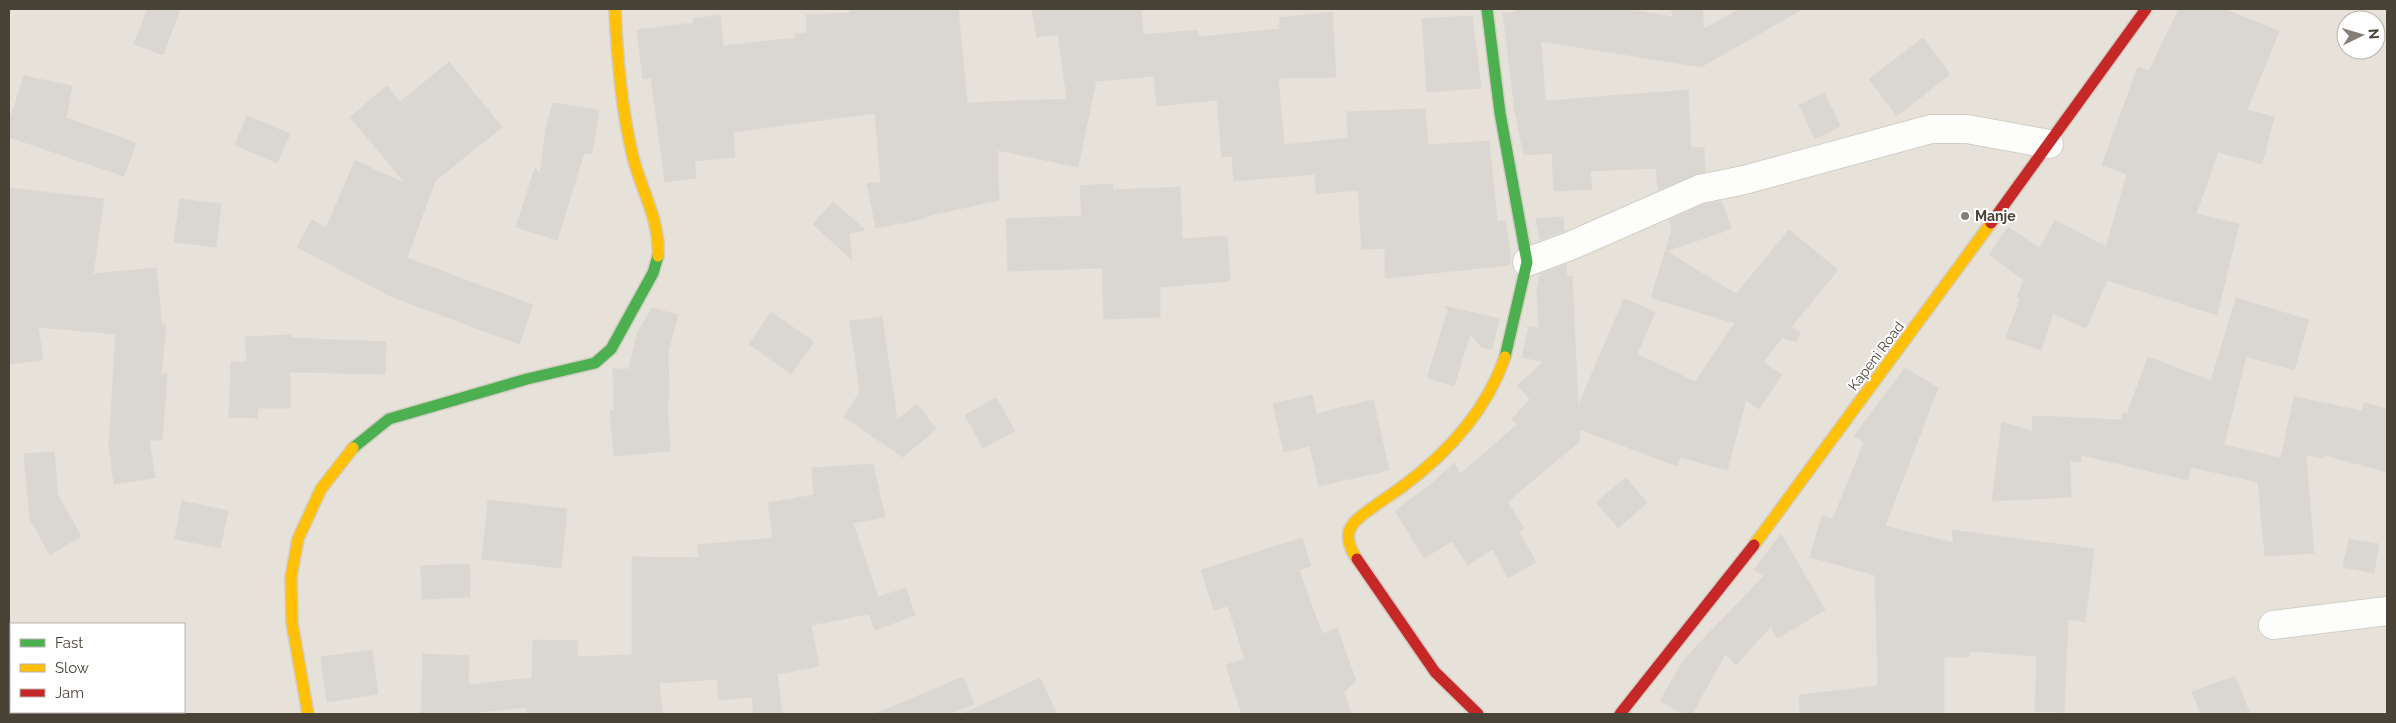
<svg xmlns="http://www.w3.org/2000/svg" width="2396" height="723" font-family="Raleway,sans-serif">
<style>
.residential{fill:#e7e2d9;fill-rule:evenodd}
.building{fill:#dad7d2;stroke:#dbd7d1}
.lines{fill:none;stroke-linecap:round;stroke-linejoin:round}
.street-casing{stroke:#d0cec9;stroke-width:30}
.fast-casing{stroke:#d2cdc2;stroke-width:14}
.slow-casing{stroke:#d2cdc2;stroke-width:14}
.jam-casing{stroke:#d2cdc2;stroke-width:14}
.street{stroke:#fdfdfc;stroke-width:28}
.fast{stroke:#4caf50;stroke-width:11}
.slow{stroke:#ffc107;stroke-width:11}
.jam{stroke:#c62828;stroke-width:11}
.poi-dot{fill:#847f76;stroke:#fff;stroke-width:2}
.labels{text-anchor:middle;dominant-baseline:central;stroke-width:4;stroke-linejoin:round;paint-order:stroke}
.poi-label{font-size:14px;font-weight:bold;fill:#494236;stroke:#fff;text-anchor:start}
.street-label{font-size:14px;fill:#494236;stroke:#fff}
</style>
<rect width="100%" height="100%" fill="#f2f0ec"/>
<path class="residential" d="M9,9H2387V714H9ZM2346,20H2376V50H2346ZM11,624H184V712H11Z"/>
<g class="building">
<polygon points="148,9 180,9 163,55 134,44"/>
<polygon points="851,9 958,9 967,103 1067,99 1058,34 1037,37 1032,9 1141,9 1143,35 1198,30 1198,37 1280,29 1279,18 1332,12 1336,77 1278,78 1284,145 1348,138 1347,112 1425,109 1428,145 1489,141 1497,221 1505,221 1510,251 1510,265 1385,278 1385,248 1362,249 1358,190 1316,194 1315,174 1234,181 1232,156 1222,157 1217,100 1157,106 1154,76 1096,81 1078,167 997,150 999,200 926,216 927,218 876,228 867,184 881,182 875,113 733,132 735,157 694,161 696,178 665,182 651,78 643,79 637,30 693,23 693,19 720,15 723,46 796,38 795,34 807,33 806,15 850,13"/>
<polygon points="1515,9 1625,9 1673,17 1672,9 1702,9 1704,29 1740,9 1803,9 1701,67 1541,41 1545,101 1688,90 1691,148 1704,147 1705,172 1658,190 1656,168 1590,171 1592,189 1554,191 1552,153 1524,155 1515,111 1503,13 1515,12"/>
<polygon points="2179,9 2224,9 2279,31 2247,110 2274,117 2262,164 2218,152 2196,214 2239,224 2217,315 2107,280 2086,328 2053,313 2041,350 2006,338 2020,299 2017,297 2024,280 1989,255 2008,227 2040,248 2055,220 2106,247 2127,174 2102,165 2138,67 2149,71"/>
<polygon points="1472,16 1481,88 1427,92 1422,19"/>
<polygon points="1923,38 1950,74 1897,116 1869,79"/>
<polygon points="449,62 502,127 435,181 407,258 533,305 519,344 390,296 297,247 312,220 326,228 355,161 405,183 350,117 387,86 400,102"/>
<polygon points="24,76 72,86 66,118 136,143 124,176 9,137 9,123"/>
<polygon points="1824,93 1840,126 1815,139 1799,105"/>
<polygon points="553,103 599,110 592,154 584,153 557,240 516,227 535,168 540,174 546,128"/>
<polygon points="247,116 290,134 277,163 235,145"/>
<polygon points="1112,184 1113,190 1180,187 1182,239 1227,236 1230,281 1160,287 1160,317 1104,319 1102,268 1008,271 1006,219 1082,216 1080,186"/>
<polygon points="9,188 104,199 93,274 156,268 162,325 166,325 161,373 167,374 162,440 149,440 155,478 114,484 109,445 116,334 38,327 43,360 9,364"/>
<polygon points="180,199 221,204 216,247 174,242"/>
<polygon points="1722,201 1731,229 1666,251 1736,294 1789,230 1838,270 1791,327 1800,333 1796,342 1782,338 1763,362 1782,375 1759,409 1746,400 1727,470 1680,457 1677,466 1579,429 1580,441 1507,502 1524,528 1519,532 1536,562 1508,578 1493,549 1468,565 1452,541 1424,558 1395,511 1431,484 1453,464 1455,463 1460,474 1518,424 1512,419 1530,399 1517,386 1543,362 1522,357 1529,326 1539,328 1537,290 1540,274 1566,264 1567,276 1572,276 1578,406 1624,299 1655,312 1637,354 1695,382 1735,323 1651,298 1672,229 1669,220 1705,204"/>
<polygon points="833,202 865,230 849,233 852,260 813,224"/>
<polygon points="1563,217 1564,231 1540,240 1536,219"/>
<polygon points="2236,298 2309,320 2294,370 2246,356 2224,445 2281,458 2294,397 2362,411 2364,403 2387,409 2387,472 2325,455 2324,458 2306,455 2314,553 2265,556 2258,482 2191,467 2188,480 2081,455 2081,462 2070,461 2071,497 1992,501 2002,422 2032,431 2033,416 2121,420 2123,413 2127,414 2148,357 2211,381"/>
<polygon points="1445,306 1499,319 1492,349 1482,347 1470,334 1454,386 1427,378 1448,310"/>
<polygon points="652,308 678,315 668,352 669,400 667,400 670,451 614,456 610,411 614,410 613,369 629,369 637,334"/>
<polygon points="771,312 814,342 791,374 749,344"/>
<polygon points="882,317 897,420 917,404 936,429 903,457 844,417 860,392 850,321"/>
<polygon points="291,335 291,338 386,342 385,374 290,372 290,408 258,408 257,418 229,417 231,362 247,362 245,337"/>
<polygon points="1905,368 1938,388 1885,526 1954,543 1952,530 2094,549 2085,622 2068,619 2064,712 2035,711 2037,656 1969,651 1969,657 1944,657 1944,714 1800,714 1799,695 1878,686 1875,575 1810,557 1822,516 1833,519 1864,442 1854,436"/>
<polygon points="1312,395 1316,414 1373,400 1389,470 1319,486 1310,446 1284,452 1273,404"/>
<polygon points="996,398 1015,431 983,448 965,415"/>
<polygon points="54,452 58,496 81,536 50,555 30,519 24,454"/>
<polygon points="873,464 885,517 853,523 878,597 906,588 915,615 875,630 869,614 811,625 819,666 777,674 782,714 754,714 752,697 719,700 717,679 659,683 662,714 527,714 527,707 461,714 421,714 423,654 469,656 468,685 532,678 533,640 578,641 577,657 632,655 632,557 699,558 697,545 773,538 768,503 814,495 812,468"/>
<polygon points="1626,478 1647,503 1618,528 1596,502"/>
<polygon points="488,500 567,509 561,568 482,559"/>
<polygon points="182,501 228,511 220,548 175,539"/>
<polygon points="1781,534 1825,610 1777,638 1771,626 1736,665 1725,654 1692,714 1683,714 1660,701 1680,666 1690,653 1764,576 1754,570"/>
<polygon points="1302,538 1311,566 1299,570 1322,634 1337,628 1356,681 1344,692 1351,714 1242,714 1226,665 1245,659 1228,606 1214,610 1201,570"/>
<polygon points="2349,539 2379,544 2374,573 2343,567"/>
<polygon points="469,564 470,597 422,599 421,566"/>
<polygon points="372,650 378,694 327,702 321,657"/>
<polygon points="2235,676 2250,714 2201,714 2192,692"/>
<polygon points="963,677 974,704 949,714 875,714"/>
<polygon points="1040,678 1057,714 963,714"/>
</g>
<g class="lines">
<g class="street-casing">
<g id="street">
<polyline points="1527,262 1570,246 1700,189 1744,180 1931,129 1967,129 2049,144"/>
<polyline points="2273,625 2387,611"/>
</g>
</g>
<g class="fast-casing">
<g id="fast">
<polyline points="1487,9 1500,113 1527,262 1505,357"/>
<polyline points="353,448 389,419 527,379 595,363 611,349 653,273 658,256"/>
</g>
</g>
<g class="slow-casing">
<g id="slow">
<path d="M615,9C617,57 621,106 632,153C640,189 660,218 658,256"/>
<polyline points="1754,545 1991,223"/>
<path d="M1357,559C1350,549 1344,535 1353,524C1359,515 1391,495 1402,487C1448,453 1486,412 1505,357"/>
<polyline points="308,714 292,623 291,577 298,539 321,489 353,448"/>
</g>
</g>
<g class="jam-casing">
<g id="jam">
<polyline points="1991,223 2146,9"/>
<polyline points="1357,559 1435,672 1478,714"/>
<polyline points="1620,714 1754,545"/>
</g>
</g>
<use href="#street" class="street"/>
<use href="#fast" class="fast"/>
<use href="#slow" class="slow"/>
<use href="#jam" class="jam"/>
</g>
<circle class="poi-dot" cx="1965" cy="216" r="5"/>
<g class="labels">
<g class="poi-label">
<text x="1975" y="216">Manje</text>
</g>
<g class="street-label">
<text transform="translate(1876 356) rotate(-53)">Kapeni Road</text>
</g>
</g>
<rect width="2396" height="723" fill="none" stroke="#494236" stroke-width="20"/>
<rect x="10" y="623" width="175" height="90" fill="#ffffff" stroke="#b6b3af"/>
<rect x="20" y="639" width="25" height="8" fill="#4caf50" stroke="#b6b3af"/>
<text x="55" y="648" font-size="15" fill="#494236">Fast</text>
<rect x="20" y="664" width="25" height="8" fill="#ffc107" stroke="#b6b3af"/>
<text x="55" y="673" font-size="15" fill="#494236">Slow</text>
<rect x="20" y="689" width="25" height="8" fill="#c62828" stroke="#b6b3af"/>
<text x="55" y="698" font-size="15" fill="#494236">Jam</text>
<g transform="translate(2361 35) rotate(85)"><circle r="24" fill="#ffffff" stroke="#b6b3af"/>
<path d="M0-4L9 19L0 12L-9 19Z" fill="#847f76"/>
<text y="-8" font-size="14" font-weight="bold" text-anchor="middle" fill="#494236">N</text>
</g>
</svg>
